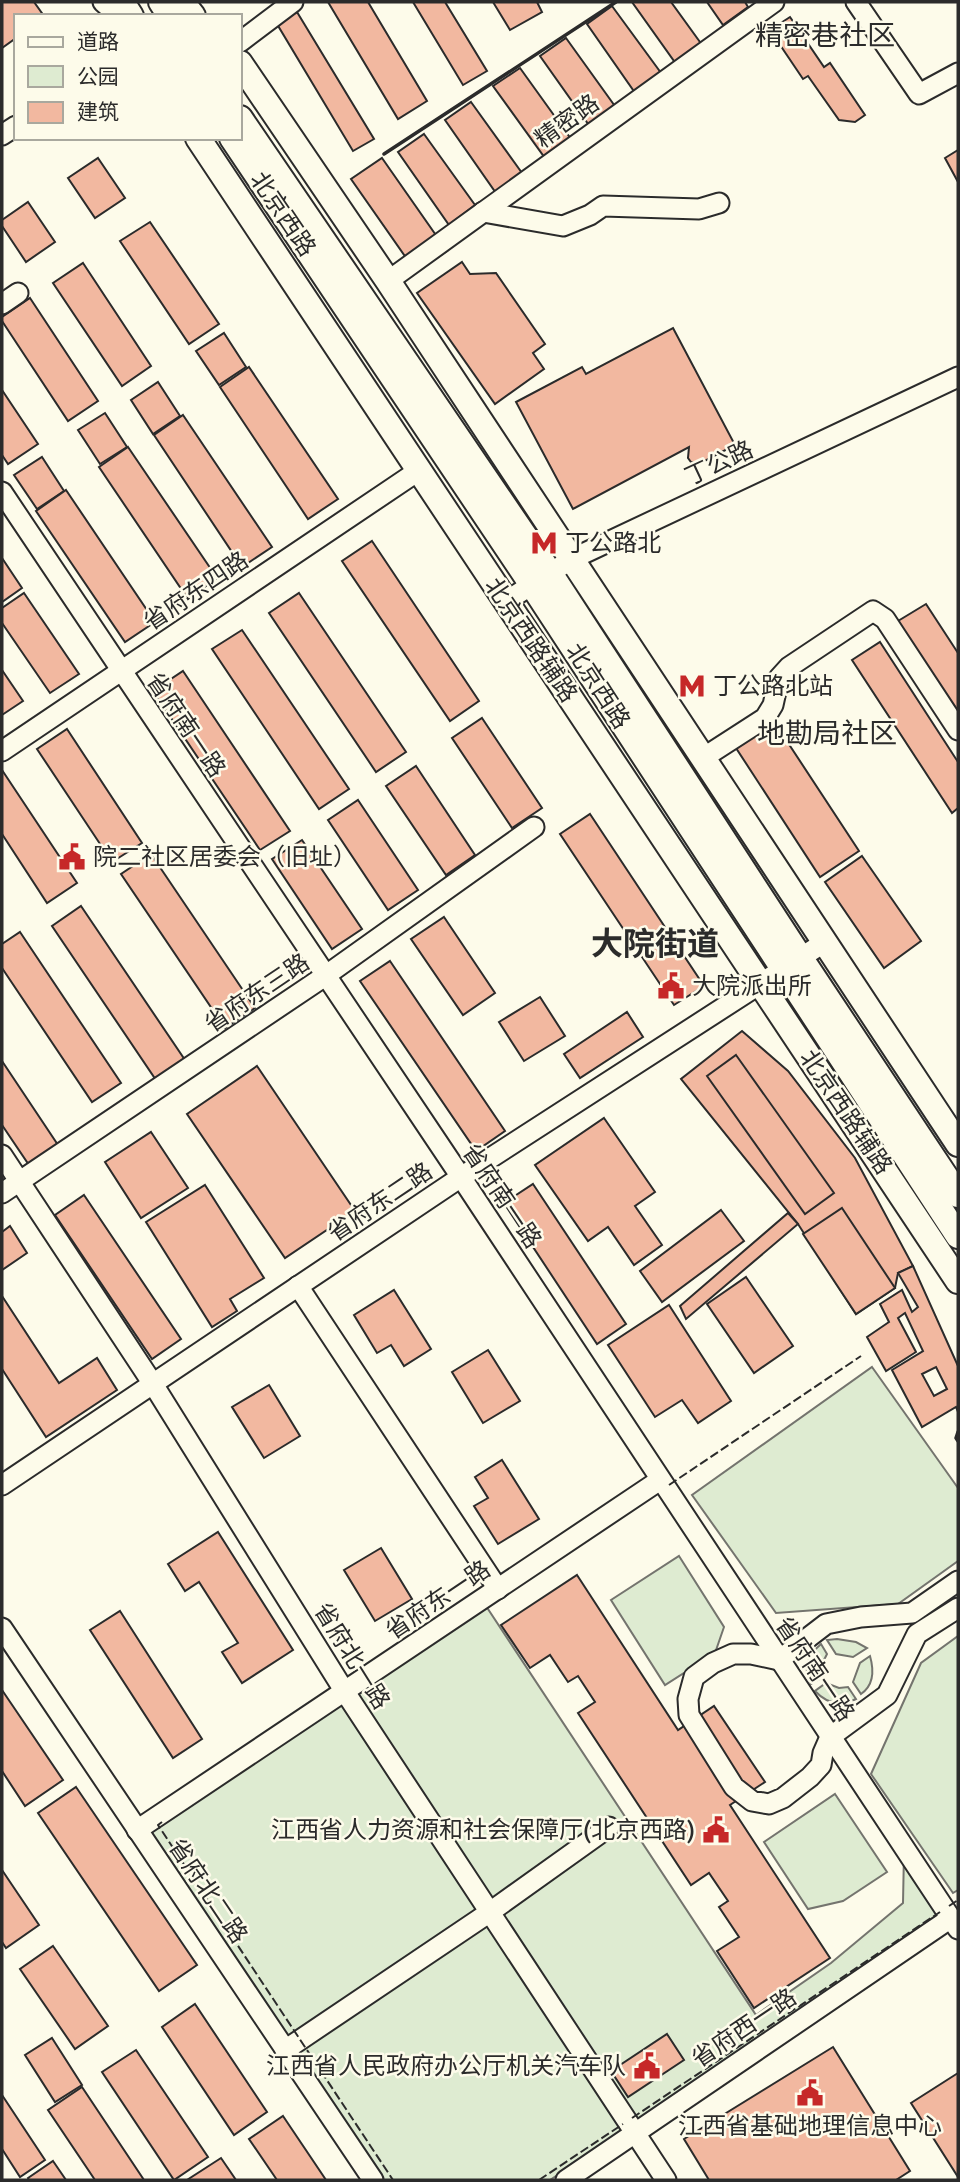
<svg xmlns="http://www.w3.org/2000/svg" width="960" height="2182" font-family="Signika,'Noto Sans SC',sans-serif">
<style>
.green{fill:#deebd1;stroke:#74746e;stroke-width:2}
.building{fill:#f2b8a0;stroke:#2b2b2b;stroke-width:2;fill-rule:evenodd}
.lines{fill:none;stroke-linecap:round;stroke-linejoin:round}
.minor-casing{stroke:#2b2b2b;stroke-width:23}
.major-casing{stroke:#2b2b2b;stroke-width:28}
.minor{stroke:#fdfbea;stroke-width:19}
.major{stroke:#fdfbea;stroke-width:24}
.fence{stroke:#2b2b2b;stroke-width:2;stroke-dasharray:9 3.5;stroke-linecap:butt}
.wall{stroke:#2b2b2b;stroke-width:3.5}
.labels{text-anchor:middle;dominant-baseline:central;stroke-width:5;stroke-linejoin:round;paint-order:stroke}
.street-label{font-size:24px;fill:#2b2b2b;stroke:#fdfbea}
.poi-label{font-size:24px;fill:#2b2b2b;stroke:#fdfbea;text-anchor:start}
.quarter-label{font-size:28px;fill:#2b2b2b;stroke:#fdfbea}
.district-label{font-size:32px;font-weight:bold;fill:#2b2b2b;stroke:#fdfbea}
</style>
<rect width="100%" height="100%" fill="#fdfbea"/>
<g class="green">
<polygon points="872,1367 958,1488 958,1561 898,1604 776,1613 692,1495"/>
<polygon points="679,1556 724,1627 715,1653 665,1685 611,1600"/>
<polygon points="484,1603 756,2015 831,1963 903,1903 904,1852 945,1916 550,2180 384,2180 146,1831"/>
<polygon points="958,1636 958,1890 953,1893 871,1774 921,1663"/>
<polygon points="837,1639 856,1642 867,1648 853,1657 836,1654 827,1640"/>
<path d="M821,1644L827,1654L823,1662V1677L811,1684C802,1669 808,1655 821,1644Z"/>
<path d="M870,1656C874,1670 874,1685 861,1694L853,1682L860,1663Z"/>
<path d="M826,1683L839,1688L848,1687L856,1699C840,1707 827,1704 815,1691Z"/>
<polygon points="835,1794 887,1872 843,1901 808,1909 764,1842"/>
</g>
<g class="building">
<polygon points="2,2 34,2 44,16 16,16 16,38 2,48"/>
<polygon points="328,2 368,2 427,101 398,119"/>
<polygon points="413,2 445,2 487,71 463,85"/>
<polygon points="493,2 537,2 542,12 510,30"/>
<polygon points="632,2 671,2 705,49 679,68"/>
<polygon points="707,2 745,2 748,7 723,25"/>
<polygon points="612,6 664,77 638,97 587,24"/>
<polygon points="297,12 374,139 353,151 277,24"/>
<polygon points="790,17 824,67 830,63 865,115 855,122 839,120 808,76 803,79 770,30"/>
<polygon points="566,38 617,109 591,128 540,56"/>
<polygon points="520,68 571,139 545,158 493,86"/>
<polygon points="471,102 522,173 496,193 445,120"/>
<polygon points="424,134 475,205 449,225 398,152"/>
<polygon points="958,150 958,182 945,158"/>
<polygon points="98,158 125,198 95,218 68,178"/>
<polygon points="382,158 447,251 416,272 351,179"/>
<polygon points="28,202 55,242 26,262 2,226 2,220"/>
<polygon points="150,222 219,324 189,344 120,241"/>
<polygon points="462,262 470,274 496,273 545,344 533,353 544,369 495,404 417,293"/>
<polygon points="83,263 151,366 122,386 53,283"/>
<polygon points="30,298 98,401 68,421 2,321 2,317"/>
<polygon points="673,328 735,445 699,464 691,462 688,458 689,447 573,509 516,402 582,367 586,374"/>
<polygon points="224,333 246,367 219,385 196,351"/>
<polygon points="249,367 338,499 308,519 220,387"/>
<polygon points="158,382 180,416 153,434 131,400"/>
<polygon points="2,390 38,444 8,464 2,455"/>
<polygon points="105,413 127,447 100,464 78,430"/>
<polygon points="183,415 272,547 242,567 154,435"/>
<polygon points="128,447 217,578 188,599 99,467"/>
<polygon points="42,457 64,491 37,509 14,475"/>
<polygon points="66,490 155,622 125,642 36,511"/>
<polygon points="372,541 479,701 450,721 342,561"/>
<polygon points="2,558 22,588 2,602"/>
<polygon points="24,593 79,674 50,693 2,623 2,608"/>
<polygon points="299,593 406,752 376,772 269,613"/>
<polygon points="926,604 958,653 958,713 898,621"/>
<polygon points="242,630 349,789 319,809 212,649"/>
<polygon points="880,642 958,762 958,808 952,813 852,660"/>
<polygon points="2,670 23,701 2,715"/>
<polygon points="183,671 290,831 260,850 153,691"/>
<polygon points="482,718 542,808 512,828 452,738"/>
<polygon points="775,723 859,851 820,877 736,748"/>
<polygon points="67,729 142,843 112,862 37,749"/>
<polygon points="416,766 475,855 446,875 386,786"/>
<polygon points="2,770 77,883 47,903 2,834"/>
<polygon points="358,800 418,890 388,910 328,820"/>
<polygon points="590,814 704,986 674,1005 560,834"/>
<polygon points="302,840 362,929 332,949 272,859"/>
<polygon points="151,854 255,1008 225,1028 121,874"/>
<polygon points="862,856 921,941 884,968 825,882"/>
<polygon points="81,906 185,1060 156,1080 52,926"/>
<polygon points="444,917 495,993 463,1015 411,939"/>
<polygon points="20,932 121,1083 92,1102 2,968 2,944"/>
<polygon points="390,961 505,1131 476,1151 360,981"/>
<polygon points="540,997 565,1036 524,1061 499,1022"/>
<polygon points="627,1012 643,1037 580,1078 564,1054"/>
<polygon points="742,1031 788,1071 855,1158 913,1266 898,1273 895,1288 856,1314 798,1224 681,1079"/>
<polygon points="736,1055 834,1193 805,1214 707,1076"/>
<polygon points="2,1061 58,1145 29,1165 2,1125"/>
<polygon points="257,1066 355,1211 285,1258 187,1114"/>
<polygon points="604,1118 655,1192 635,1206 662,1245 634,1265 608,1227 588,1241 535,1165"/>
<polygon points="151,1132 188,1188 141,1218 105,1162"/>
<polygon points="533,1184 626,1324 597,1344 504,1203"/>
<polygon points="205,1185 264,1278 230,1299 237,1311 212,1327 146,1222"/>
<polygon points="84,1195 181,1339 152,1359 55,1215"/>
<polygon points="842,1208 895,1288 856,1314 803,1234"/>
<polygon points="721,1210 744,1241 662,1302 640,1271"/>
<polygon points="788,1213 798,1224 686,1319 680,1306"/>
<polygon points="10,1226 27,1253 2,1270 2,1232"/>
<path d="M913,1266L958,1366V1412L956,1407L922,1427L892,1370L923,1351L905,1313L898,1318L916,1352L886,1371L867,1337L889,1322L880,1304L902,1290L912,1312L918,1307L898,1273ZM936,1367L947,1389L934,1396L922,1374Z"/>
<polygon points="746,1277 793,1346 754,1373 707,1304"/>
<polygon points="394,1290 431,1349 404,1366 391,1345 377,1353 354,1315"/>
<polygon points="2,1296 59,1383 97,1358 117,1390 46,1437 2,1369"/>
<polygon points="669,1305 731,1401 698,1423 682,1400 655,1417 608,1345"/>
<polygon points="488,1350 520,1401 483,1423 452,1372"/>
<polygon points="269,1385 300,1436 264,1458 232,1407"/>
<polygon points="502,1460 539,1519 498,1544 474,1506 488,1498 475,1477"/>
<polygon points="218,1532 293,1650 242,1683 222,1652 238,1643 199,1582 185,1591 168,1564"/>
<polygon points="381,1548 412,1599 375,1621 344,1570"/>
<polygon points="577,1575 678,1730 714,1706 765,1782 730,1805 830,1958 754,2008 717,1951 739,1937 719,1907 728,1901 709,1873 691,1885 578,1713 595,1702 578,1676 568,1682 550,1655 530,1668 501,1625"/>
<polygon points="120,1611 202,1739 173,1758 90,1630"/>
<polygon points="2,1690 63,1780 25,1806 2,1771"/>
<polygon points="76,1787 197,1965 159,1991 38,1813"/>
<polygon points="2,1870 39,1925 6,1948 2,1942"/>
<polygon points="53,1946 108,2026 75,2049 20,1969"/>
<polygon points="195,2004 267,2112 234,2135 162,2027"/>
<polygon points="667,2034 684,2060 628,2097 611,2071"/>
<polygon points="52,2038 82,2085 55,2102 25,2055"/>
<polygon points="833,2047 910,2171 896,2180 709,2180 684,2139"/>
<polygon points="136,2050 208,2157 174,2180 102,2072"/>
<polygon points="958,2073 958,2177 911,2103"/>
<polygon points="82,2087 144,2180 95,2180 48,2110"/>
<polygon points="2,2095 45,2160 20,2177 2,2149"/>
<polygon points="283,2116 326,2180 277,2180 249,2139"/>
<polygon points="221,2158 236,2180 187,2180"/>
<polygon points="53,2161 66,2180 29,2180 28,2178"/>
</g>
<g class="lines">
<g class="minor-casing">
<g id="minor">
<polyline points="103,2 119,16"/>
<polyline points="856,2 919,94 958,73"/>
<polyline points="240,42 293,2"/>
<polyline points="2,135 16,126"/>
<polyline points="483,212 563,226 590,215 603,206 699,209 719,203"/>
<polyline points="388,281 774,2"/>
<polyline points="2,304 18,293"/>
<polyline points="2,492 461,1177 958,1929"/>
<polyline points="505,602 572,559 958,377"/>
<polyline points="2,751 418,471"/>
<polyline points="703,758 765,718 773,705 779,678 789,667 873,611 885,619 958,730"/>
<polyline points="2,1155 153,1384 345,1692 666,2180"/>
<polyline points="2,1193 325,976 534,827"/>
<polyline points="298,1286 498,1589"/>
<polyline points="2,1485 461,1177 825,942"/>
<polyline points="958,1581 912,1613 861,1617 826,1624 779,1660 751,1654 733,1654 713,1663 694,1677 688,1699 689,1715 734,1787 752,1801 769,1804 783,1798 810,1777 821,1765 823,1753 830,1737 887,1695 917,1634 958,1608"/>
<polyline points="2,1628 373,2180"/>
<polyline points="137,1830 660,1480"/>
<polyline points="285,2050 490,1912 609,1827"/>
<polyline points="566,2180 951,1918"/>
</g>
</g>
<g class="major-casing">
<g id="major">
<polyline points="122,2 131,16"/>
<polyline points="161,2 170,16"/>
<polyline points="182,2 193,16"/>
<polyline points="240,63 388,281 958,1144"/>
<polyline points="240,118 550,573 800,957 958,1195"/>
<polyline points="198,138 958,1281"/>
<polyline points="232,138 532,585 958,1236"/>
</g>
</g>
<use href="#minor" class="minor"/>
<use href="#major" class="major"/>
<g class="fence">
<polyline points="669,1485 861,1356"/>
<polyline points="162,1822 158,1825 393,2180"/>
<polyline points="949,1906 958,1900"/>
<polyline points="632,2118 940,1912"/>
<polyline points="539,2180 623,2124"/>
</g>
<g class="wall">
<polyline points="384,154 616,2"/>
<polyline points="958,1432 956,1438 958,1441"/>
</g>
</g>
<defs>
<g id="metro-bare" transform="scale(2.1)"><path d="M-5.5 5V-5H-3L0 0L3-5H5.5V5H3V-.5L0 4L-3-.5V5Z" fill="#c62828" stroke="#fdfbea" stroke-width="2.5" paint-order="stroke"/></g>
<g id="civic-bare" transform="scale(2.1)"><path d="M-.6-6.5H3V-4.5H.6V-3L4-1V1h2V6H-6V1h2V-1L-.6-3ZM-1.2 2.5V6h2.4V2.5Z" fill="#c62828" stroke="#fdfbea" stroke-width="2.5" paint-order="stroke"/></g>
</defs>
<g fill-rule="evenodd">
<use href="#metro-bare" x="544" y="543"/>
<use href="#metro-bare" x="692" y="686"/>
<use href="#civic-bare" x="72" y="857"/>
<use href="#civic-bare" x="671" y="986"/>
<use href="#civic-bare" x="716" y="1830"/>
<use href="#civic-bare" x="647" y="2066"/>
<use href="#civic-bare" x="810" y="2093"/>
</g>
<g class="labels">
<g class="street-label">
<text transform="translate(567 121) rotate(-36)">精密路</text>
<text transform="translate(283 214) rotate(56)">北京西路</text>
<text transform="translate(719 463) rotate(-25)">丁公路</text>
<text transform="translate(196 591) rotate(-34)">省府东四路</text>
<text transform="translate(531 640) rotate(56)">北京西路辅路</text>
<text transform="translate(598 686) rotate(57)">北京西路</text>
<text transform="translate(186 725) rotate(56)">省府南一路</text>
<text transform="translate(257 993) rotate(-34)">省府东三路</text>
<text transform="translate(846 1112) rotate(56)">北京西路辅路</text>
<text transform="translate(502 1196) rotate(56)">省府南一路</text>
<text transform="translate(380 1202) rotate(-34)">省府东二路</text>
<text transform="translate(438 1600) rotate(-34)">省府东一路</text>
<text transform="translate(352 1656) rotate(58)">省府北一路</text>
<text transform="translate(815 1669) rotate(56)">省府南一路</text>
<text transform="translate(208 1891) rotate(56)">省府北二路</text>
<text transform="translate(744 2028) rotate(-34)">省府西一路</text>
</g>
<g class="poi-label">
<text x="565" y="543">丁公路北</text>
<text x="713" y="686">丁公路北站</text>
<text x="93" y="857">院二社区居委会（旧址）</text>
<text x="692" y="986">大院派出所</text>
<text x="695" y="1830" text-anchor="end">江西省人力资源和社会保障厅(北京西路)</text>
<text x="626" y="2066" text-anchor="end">江西省人民政府办公厅机关汽车队</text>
<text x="810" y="2126" text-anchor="middle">江西省基础地理信息中心</text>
</g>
<g class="quarter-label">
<text x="825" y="36">精密巷社区</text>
<text x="827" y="734">地勘局社区</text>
</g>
<g class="district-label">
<text x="655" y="944">大院街道</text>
</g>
</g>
<rect width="960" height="2182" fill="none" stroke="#2b2b2b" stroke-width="7"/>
<rect x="14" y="14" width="228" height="126" fill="#fdfbea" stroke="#a9a89e" stroke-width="2"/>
<rect x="28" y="37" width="35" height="10" fill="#fdfbea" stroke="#a9a89e" stroke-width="2"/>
<text x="77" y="49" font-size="21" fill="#2b2b2b">道路</text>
<rect x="28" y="66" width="35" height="21" fill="#deebd1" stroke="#a9a89e" stroke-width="2"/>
<text x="77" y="84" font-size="21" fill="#2b2b2b">公园</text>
<rect x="28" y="102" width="35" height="21" fill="#f2b8a0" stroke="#a9a89e" stroke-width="2"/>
<text x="77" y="119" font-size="21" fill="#2b2b2b">建筑</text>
</svg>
